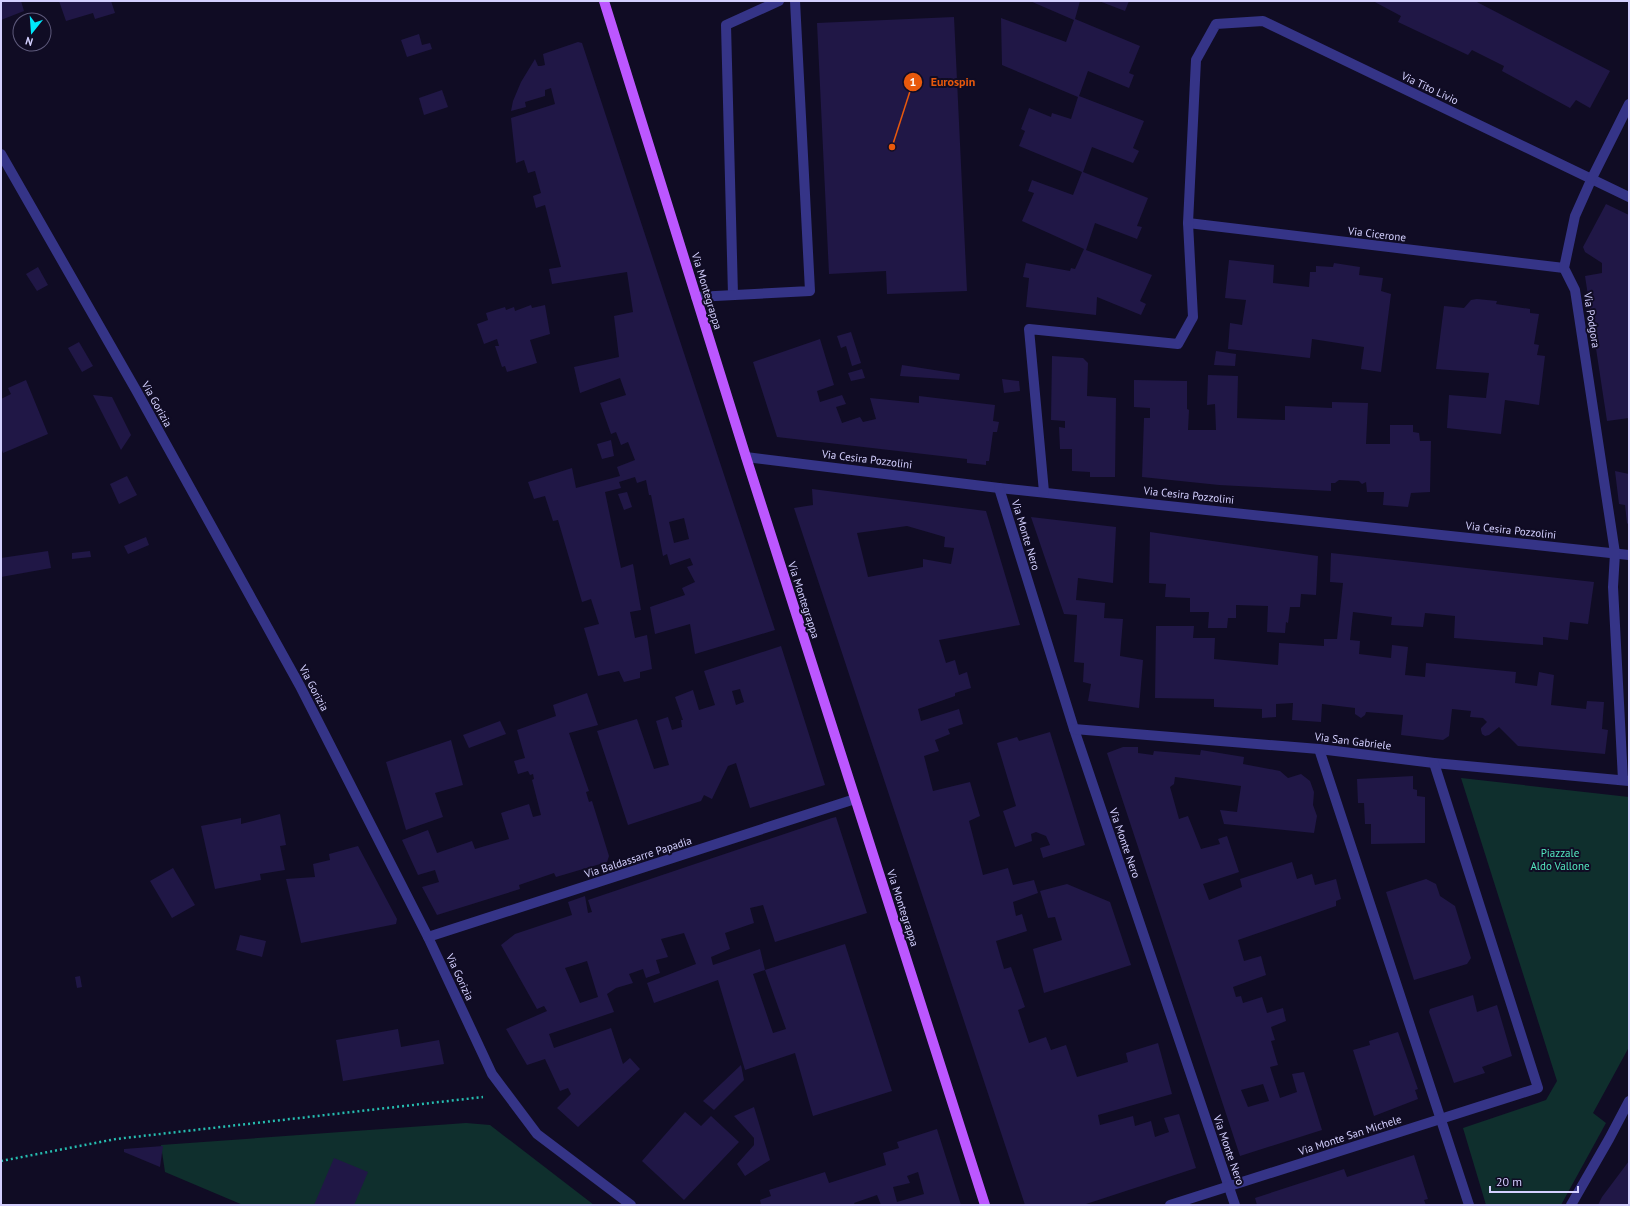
<svg xmlns="http://www.w3.org/2000/svg" width="1630" height="1206" font-family="'PT Sans',sans-serif">
<style>
.green{fill:#0f2f2d}
.building{fill:#201746;fill-rule:evenodd}
.lines{fill:none;stroke-linecap:round;stroke-linejoin:round}
.path{stroke:#26bdb0;stroke-width:2.5;stroke-dasharray:2 3;stroke-linecap:butt}
.minor{stroke:#353487;stroke-width:10}
.major{stroke:#bc57ff;stroke-width:10}
.labels{text-anchor:middle;dominant-baseline:central;stroke-width:4;stroke-linejoin:round;paint-order:stroke}
.street-label{font-size:11px;fill:#d4d0ff;stroke:#100c24}
.park-label{font-size:11px;fill:#53e8bf;stroke:#100c24}
.leader{fill:none;stroke:#e8590c;stroke-width:1.5}
.callout-dot{fill:#e8590c;stroke:#100c24;stroke-width:1.5}
.mark-label{font-size:12px;text-anchor:middle;font-weight:bold;fill:#fff}
.callout-label{font-size:12px;text-anchor:middle;font-weight:bold;fill:#e8590c;stroke:#100c24;stroke-width:4;stroke-linejoin:round;paint-order:stroke}
</style>
<rect width="100%" height="100%" fill="#100c24"/>
<g class="green">
<polygon points="1461,778 1629,797 1629,1047 1593,1113 1606,1123 1561,1205 1486,1205 1463,1128 1546,1100 1557,1081"/>
<polygon points="466,1123 490,1125 594,1205 243,1205 165,1172 161,1145"/>
</g>
<g class="building">
<polygon points="1,1 21,1 24,11 1,20"/>
<polygon points="59,1 111,1 115,13 95,19 93,13 66,21"/>
<polygon points="1030,1 1080,1 1075,19 1140,46 1129,73 1134,75 1129,88 1088,71 1079,96 1144,121 1133,148 1139,151 1133,163 1092,147 1083,172 1148,198 1137,226 1142,227 1137,239 1095,223 1086,250 1152,275 1140,301 1146,304 1141,315 1097,297 1096,315 1026,307 1029,278 1023,277 1026,263 1070,271 1071,268 1075,269 1084,249 1022,221 1034,193 1028,191 1032,180 1073,195 1082,172 1019,146 1025,131 1021,129 1029,108 1051,117 1052,113 1071,119 1078,97 1002,65 1001,18 1066,42 1074,20"/>
<polygon points="1099,1 1129,1 1125,11"/>
<polygon points="1373,1 1475,1 1610,71 1590,108 1576,100 1570,108 1502,71 1504,66 1472,50 1468,55 1398,22 1401,16"/>
<polygon points="954,17 967,291 887,294 886,271 829,274 817,23"/>
<polygon points="419,34 422,45 430,43 432,49 407,57 401,40"/>
<path d="M578,42L582,43L775,630L695,654L690,624L655,634L650,607L685,595L682,588L695,582L687,567L693,565L690,558L670,565L667,554L663,556L651,495H649L646,480L637,483L635,477L619,482L621,488L605,492L621,568L633,564L641,610L630,612L635,638L647,635L652,669L640,672V678L624,682L619,671L598,676L584,628L599,624L591,599L582,602L558,520L553,521L545,496L534,499L528,482L572,468L576,488L620,476L617,467L635,460L628,442L621,445L616,432L611,434L600,403L626,395L620,378L580,393L574,367L619,357L614,316L633,312L627,272L552,284L549,269L561,267L545,205L536,208L533,196L541,193L535,171L528,173L524,160L516,163L511,118L555,104L551,88L545,90V96L525,102L526,107L511,111L513,101L521,82L535,59L538,66H541L545,65L543,54ZM684,518L689,539L674,543L669,522Z"/>
<polygon points="442,90 448,107 424,115 419,98"/>
<polygon points="1606,204 1629,215 1629,418 1607,421 1585,276 1602,273 1602,263 1585,252 1583,247"/>
<polygon points="1229,260 1274,265 1273,283 1309,287 1310,272 1316,272 1316,266 1333,267 1334,263 1360,267 1359,275 1383,278 1381,291 1391,294 1381,372 1361,369 1364,347 1312,339 1310,358 1228,349 1230,323 1242,325 1246,300 1225,298"/>
<polygon points="38,267 48,285 37,291 26,274"/>
<polygon points="1477,299 1497,301 1496,304 1530,309 1530,313 1539,314 1534,344 1539,345 1537,355 1545,356 1539,405 1505,400 1501,434 1447,428 1449,395 1486,398 1489,373 1436,369 1444,306 1464,308 1471,300"/>
<polygon points="531,305 532,308 545,305 550,334 530,340 537,363 507,372 505,366 502,367 495,346 499,346 497,339 484,344 477,324 488,320 486,313 505,307 506,310 514,307 515,311"/>
<polygon points="851,332 861,363 852,366 846,346 841,348 837,336"/>
<polygon points="820,339 834,385 817,391 820,402 842,395 846,404 836,407 842,423 860,417 863,422 876,419 870,398 919,403 919,396 995,405 993,421 999,422 997,432 993,432 989,461 986,461 986,465 967,463 967,459 777,437 753,362"/>
<polygon points="79,342 93,366 82,372 68,348"/>
<polygon points="1216,351 1236,354 1235,366 1214,365"/>
<polygon points="1052,356 1083,358 1088,363 1087,396 1116,398 1115,477 1090,477 1090,472 1072,471 1072,449 1060,449 1059,427 1065,428 1065,421 1051,420"/>
<polygon points="902,365 960,374 959,380 900,376"/>
<polygon points="862,369 865,378 851,381 848,373"/>
<polygon points="1208,375 1238,376 1237,418 1285,420 1285,406 1332,408 1332,402 1368,403 1366,444 1390,444 1390,425 1413,425 1413,432 1419,433 1420,441 1431,441 1430,492 1411,493 1408,507 1383,505 1384,492 1367,492 1366,482 1362,484 1359,481 1339,480 1335,483 1331,483 1331,491 1219,485 1142,477 1144,418 1150,418 1150,408 1134,407 1134,380 1187,381 1187,409 1189,410 1188,430 1216,430 1215,404 1207,405"/>
<polygon points="1002,379 1019,381 1020,391 1004,393"/>
<polygon points="26,380 48,434 3,453 1,448 1,399 11,394 8,388"/>
<polygon points="93,395 112,397 131,435 121,450"/>
<polygon points="611,440 614,456 602,459 597,444"/>
<polygon points="1615,471 1629,474 1629,525 1627,523 1625,505 1619,504"/>
<polygon points="127,476 137,495 119,504 110,484"/>
<path d="M812,489L986,511L1020,625L939,640L946,663L955,660L959,675L967,672L971,688L955,693V696L918,709L921,721L959,709L963,724L948,729L950,734L935,740L939,751L924,756L933,791L970,782L980,816L969,821L983,875L1008,868L1013,885L1034,880L1038,893L1013,902L1016,916L1022,914L1027,931L996,941L1004,969L1011,967L1025,1007L1018,1010L1029,1043L1046,1037L1051,1050L1066,1045L1077,1077L1128,1062L1126,1053L1158,1043L1172,1094L1098,1115L1100,1125L1133,1116L1135,1126L1151,1121L1155,1137L1169,1132L1164,1118L1179,1114L1196,1168L1083,1205H1025L794,508L813,505ZM907,526L945,537L944,547L954,548L951,564L923,559V567L868,577L857,533Z"/>
<polygon points="627,492 632,507 624,510 618,494"/>
<polygon points="1031,517 1116,527 1113,583 1078,578 1076,600 1105,603 1104,618 1123,619 1120,656 1143,660 1139,708 1088,701 1091,684 1083,682 1084,663 1074,662 1077,615 1064,614"/>
<polygon points="1150,532 1318,556 1316,595 1301,594 1300,607 1290,607 1288,623 1286,622 1285,633 1267,632 1268,606 1236,605 1236,618 1228,618 1227,628 1208,628 1209,612 1190,612 1190,598 1165,597 1166,584 1149,583"/>
<polygon points="146,537 149,545 128,554 124,546"/>
<polygon points="48,551 51,568 1,577 1,558"/>
<polygon points="90,551 91,557 72,559 72,553"/>
<polygon points="1331,553 1594,582 1588,624 1570,622 1568,640 1543,637 1543,645 1454,638 1455,616 1425,613 1423,627 1391,625 1392,617 1353,612 1350,640 1360,641 1359,654 1391,658 1392,645 1408,647 1405,675 1425,677 1426,663 1516,672 1515,683 1537,686 1539,672 1554,675 1551,705 1586,709 1587,701 1604,702 1602,729 1608,730 1605,754 1518,746 1499,727 1489,735 1485,736 1482,734 1481,730 1481,728 1487,722 1483,718 1470,717 1471,711 1452,709 1449,736 1443,740 1401,735 1403,715 1366,712 1365,715 1361,718 1355,714 1355,708 1322,704 1321,722 1292,720 1293,703 1276,704 1276,717 1262,718 1262,709 1214,707 1214,699 1155,698 1156,626 1194,626 1193,638 1215,638 1214,659 1278,665 1279,643 1324,646 1324,639 1337,639 1343,583 1330,582"/>
<path d="M781,646L825,785L750,808L736,763L728,766L712,799L704,795L701,801L628,825L597,731L637,719L654,769L669,765L656,721L668,717L672,730L682,727L681,720H683L675,697L693,690L699,710L715,705L704,671ZM740,689L744,702L736,705L732,691Z"/>
<polygon points="587,693 598,725 569,733 589,791 586,792 589,802 592,801 609,856 607,862 556,877 554,873 519,885 520,889 437,915 422,887 439,882 435,870 418,875 402,840 428,830 437,853 472,841 475,849 509,839 501,813 529,804 533,817 541,815 532,780 534,779 533,774 530,775 528,771 518,774 514,761 525,758 517,730 556,716 553,705"/>
<polygon points="500,721 506,734 469,748 463,735"/>
<polygon points="1050,732 1085,845 1043,858 1040,848 1050,845 1046,836 1036,832 1031,834 1032,841 1015,847 1003,811 1016,806 997,743 1017,737 1019,741"/>
<polygon points="451,740 463,785 435,793 443,817 406,830 386,762"/>
<path d="M1123,747H1138V753L1153,755L1154,751L1200,755L1201,750L1244,757L1243,764L1280,771L1288,778L1301,774L1310,781L1314,792L1313,805L1317,816L1314,833L1224,824L1220,810L1237,812L1241,786L1175,777L1174,784L1170,787L1179,819L1188,816L1201,849L1220,844L1218,839L1227,836L1239,872L1203,884L1209,900L1242,887L1240,879L1292,862L1297,879L1312,874L1315,885L1336,879L1341,899L1336,901V906L1238,940L1244,961L1261,956L1266,975L1233,987L1236,997L1241,996L1243,1003L1262,997L1267,1013L1283,1008L1286,1021L1271,1027L1275,1040L1271,1041L1278,1065L1270,1067L1280,1098L1297,1092L1292,1074L1304,1072L1322,1130L1240,1156L1107,753ZM1263,1084L1269,1101L1248,1107L1241,1090Z"/>
<polygon points="1413,776 1413,789 1417,790 1417,796 1425,797 1425,843 1371,844 1371,824 1365,824 1364,803 1358,803 1357,779"/>
<polygon points="280,814 286,845 280,846 285,870 260,874 261,880 215,889 201,826 241,818 241,824"/>
<path d="M836,817L867,913L775,942L763,905L750,908L754,923L725,933L730,949L711,957L713,965L760,949L765,970L753,974L773,1033L786,1029L765,970L845,944L892,1091L813,1116L795,1053L745,1070L718,980L654,1003L647,983L696,964L684,933L661,939L668,957L656,960L660,973L646,978L643,969L629,974L633,983L616,988L607,994L614,1012L549,1034L554,1048L611,1028L623,1064L630,1058L640,1069L578,1127L557,1108L571,1094L568,1088L560,1091L545,1059L527,1065L506,1029L547,1011L544,1006L537,1009L501,945L515,934L572,915L568,902L585,896L588,913L592,912L588,900L832,818ZM587,961L598,997L580,1003L565,968Z"/>
<polygon points="358,846 397,919 396,924 301,943 286,879 315,877 313,864 330,860 329,854"/>
<polygon points="173,868 195,905 172,918 150,881"/>
<polygon points="1426,879 1436,884 1440,896 1455,906 1471,958 1467,964 1414,980 1386,892"/>
<polygon points="1067,884 1110,902 1131,965 1044,993 1033,949 1062,940 1055,917 1048,918 1040,891"/>
<polygon points="240,935 266,941 262,957 236,950"/>
<polygon points="80,976 82,987 77,988 75,977"/>
<polygon points="1473,995 1477,1012 1497,1005 1512,1056 1482,1067 1485,1073 1454,1083 1429,1012 1430,1009"/>
<polygon points="398,1029 401,1047 439,1040 444,1064 343,1081 336,1040"/>
<polygon points="1398,1032 1418,1089 1415,1090 1418,1099 1374,1116 1353,1050 1370,1045 1369,1041"/>
<polygon points="741,1065 744,1080 714,1110 703,1101"/>
<polygon points="754,1107 770,1160 745,1176 737,1164 754,1145 754,1138 734,1116"/>
<polygon points="685,1112 701,1126 711,1116 739,1142 684,1200 642,1161"/>
<path d="M937,1129L961,1205H881L877,1195L854,1203L855,1205H761L760,1200L771,1196L769,1190L825,1172L829,1183L886,1165L883,1153L899,1148L897,1142ZM918,1172L924,1194L897,1202L893,1187L910,1183L907,1176Z"/>
<polygon points="163,1146 160,1167 124,1152 124,1149"/>
<polygon points="1414,1155 1428,1199 1424,1200 1426,1205 1257,1205 1255,1198 1344,1169 1347,1177"/>
<polygon points="334,1158 368,1172 354,1205 314,1205"/>
<polygon points="1629,1161 1629,1205 1598,1205 1602,1197"/>
</g>
<g class="lines">
<polyline class="path" points="1,1161 116,1139 483,1097"/>
<g class="minor">
<polyline points="1,154 136,390 300,686 428,937 492,1074 537,1134 631,1205"/>
<polyline points="1188,223 1564,268"/>
<polyline points="733,295 726,25 779,1"/>
<polyline points="696,297 810,291 795,1"/>
<polyline points="746,457 999,488 1629,555"/>
<polyline points="999,488 1074,729 1235,1205"/>
<polyline points="1044,492 1029,329 1178,344 1193,317 1188,223 1196,60 1216,24 1263,21 1629,197"/>
<polyline points="1074,729 1319,749 1434,763 1629,781"/>
<polyline points="1319,749 1469,1205"/>
<polyline points="1623,780 1613,587 1615,553 1575,290 1564,268 1575,216 1592,178 1629,104"/>
<polyline points="428,937 855,799"/>
<polyline points="1170,1205 1538,1088 1434,763"/>
<polyline points="1571,1205 1609,1139 1629,1101"/>
</g>
<polyline class="major" points="604,1 746,457 985,1205"/>
</g>
<g class="labels">
<g class="street-label">
<text transform="translate(1430 88) rotate(25)">Via Tito Livio</text>
<text transform="translate(1377 234) rotate(7)">Via Cicerone</text>
<text transform="translate(707 291) rotate(73)">Via Montegrappa</text>
<text transform="translate(1592 320) rotate(81)">Via Podgora</text>
<text transform="translate(157 404) rotate(61)">Via Gorizia</text>
<text transform="translate(867 459) rotate(7)">Via Cesira Pozzolini</text>
<text transform="translate(1189 495) rotate(6)">Via Cesira Pozzolini</text>
<text transform="translate(1511 530) rotate(6)">Via Cesira Pozzolini</text>
<text transform="translate(1026 535) rotate(73)">Via Monte Nero</text>
<text transform="translate(804 600) rotate(72)">Via Montegrappa</text>
<text transform="translate(314 688) rotate(62)">Via Gorizia</text>
<text transform="translate(1353 741) rotate(7)">Via San Gabriele</text>
<text transform="translate(1125 843) rotate(71)">Via Monte Nero</text>
<text transform="translate(638 857) rotate(-18)">Via Baldassarre Papadia</text>
<text transform="translate(903 908) rotate(72)">Via Montegrappa</text>
<text transform="translate(460 977) rotate(65)">Via Gorizia</text>
<text transform="translate(1350 1135) rotate(-18)">Via Monte San Michele</text>
<text transform="translate(1229 1150) rotate(71)">Via Monte Nero</text>
</g>
<g class="park-label">
<text x="1560" y="853">Piazzale<tspan x="1560" dy="13">Aldo Vallone</tspan></text>
</g>
</g>
<path class="leader" d="M892 147L913 82"/>
<g class="callout-dot">
<circle cx="892" cy="147" r="4"/>
<circle cx="913" cy="82" r="10"/>
</g>
<g class="mark-label">
<text x="913" y="86">1</text>
</g>
<g class="callout-label">
<text x="953" y="86">Eurospin</text>
</g>
<rect width="1630" height="1206" fill="none" stroke="#d4d0ff" stroke-width="4"/>
<g transform="translate(32 32) rotate(197)"><circle r="19" fill="#100c24" stroke="#5e5a7c"/>
<path d="M0-3L7 15L0 10L-7 15Z" fill="#00e7fb"/>
<text y="-6" font-size="11" font-weight="bold" text-anchor="middle" fill="#d4d0ff">N</text>
</g>
<path d="M1490 1186v6h88v-6" fill="none" stroke="#d4d0ff" stroke-width="2"/>
<text x="1496" y="1186" font-size="12" fill="#d4d0ff" stroke="#100c24" stroke-width="3" paint-order="stroke">20 m</text>
</svg>
